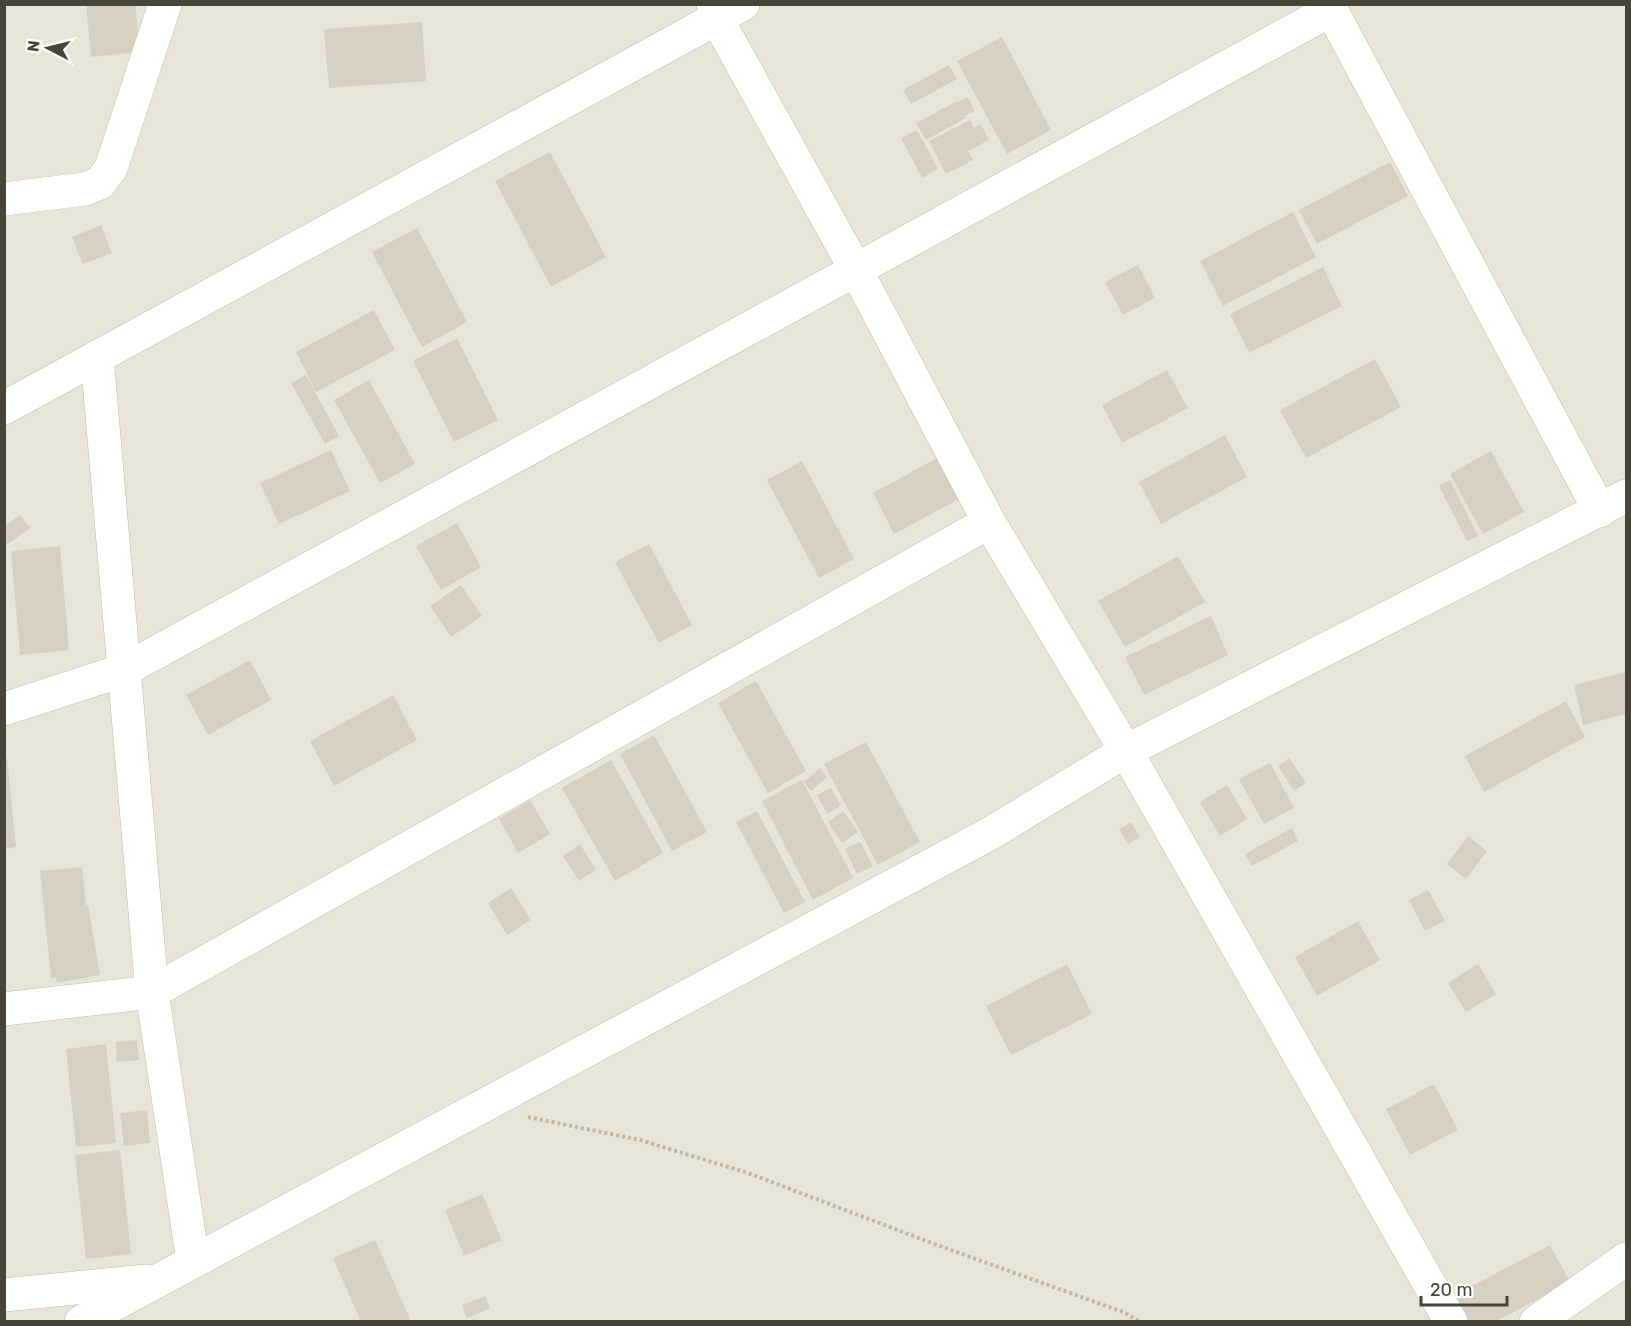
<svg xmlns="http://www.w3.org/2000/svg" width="1631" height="1326" font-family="Rubik,sans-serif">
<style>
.residential{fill:#e8e5d8}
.building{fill:#d6d0c0}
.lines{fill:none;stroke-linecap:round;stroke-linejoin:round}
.minor-casing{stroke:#c0bbad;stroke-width:34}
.path{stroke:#c1b99e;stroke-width:4;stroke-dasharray:3 3;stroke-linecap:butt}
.minor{stroke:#fff;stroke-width:33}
</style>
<rect width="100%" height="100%" fill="#f4f2ea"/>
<rect class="residential" x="5" y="5" width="1621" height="1316"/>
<g class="building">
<polygon points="86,4 135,4 140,52 91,57"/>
<polygon points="422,22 426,81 329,88 324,29"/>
<polygon points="1002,37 1051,130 1007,154 957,61"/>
<polygon points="949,65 957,79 911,104 903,90"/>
<polygon points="968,97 975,111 965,116 966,118 926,140 916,123 957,101 958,102"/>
<polygon points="970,120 974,128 981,124 989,140 968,151 973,160 946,174 929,141"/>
<polygon points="917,130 938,169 922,178 901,138"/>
<polygon points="550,152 606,257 551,287 495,181"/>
<polygon points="1390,162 1408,196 1317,244 1299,210"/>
<polygon points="1293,212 1316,257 1223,306 1200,261"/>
<polygon points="101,225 112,253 83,264 72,237"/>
<polygon points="417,228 467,322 422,347 372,252"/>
<polygon points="1138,265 1155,298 1123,315 1105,282"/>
<polygon points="1323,267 1342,306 1249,353 1230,314"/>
<polygon points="374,310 395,350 316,392 296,352"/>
<polygon points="457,338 498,420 454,442 413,361"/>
<polygon points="1375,359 1401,407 1306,458 1280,410"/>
<polygon points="1167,370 1188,408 1122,443 1102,405"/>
<polygon points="306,375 339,436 325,444 291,383"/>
<polygon points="369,380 415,464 380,483 334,400"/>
<polygon points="1225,435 1247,477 1161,524 1139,482"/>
<polygon points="331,450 350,491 279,524 260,483"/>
<polygon points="1491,451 1524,512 1483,534 1450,474"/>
<polygon points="937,458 959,499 894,534 873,493"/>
<polygon points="802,461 854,559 819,578 767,480"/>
<polygon points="1450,480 1478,536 1467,541 1439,486"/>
<polygon points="20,515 30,528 7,545 4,542 4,526"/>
<polygon points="457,523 481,567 441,590 416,546"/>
<polygon points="649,544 692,625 659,643 615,562"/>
<polygon points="60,546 69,650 20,655 11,551"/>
<polygon points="1178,556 1205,602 1125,647 1098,601"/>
<polygon points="461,585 482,616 451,637 430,606"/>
<polygon points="1211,616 1228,655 1144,695 1125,657"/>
<polygon points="250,660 271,700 208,735 186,695"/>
<polygon points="1626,672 1626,714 1583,725 1574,685"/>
<polygon points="756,681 806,771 768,793 718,703"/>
<polygon points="393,695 417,740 334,786 310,741"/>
<polygon points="1566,701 1585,737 1484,792 1465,756"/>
<polygon points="654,735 707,832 672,851 620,754"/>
<polygon points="866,742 920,842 878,865 824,764"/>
<polygon points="7,758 16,847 4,849 4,759"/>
<polygon points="1289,758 1306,783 1294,791 1278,766"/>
<polygon points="611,760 663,853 615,881 562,788"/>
<polygon points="1270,763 1294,808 1264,824 1239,779"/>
<polygon points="820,768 827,777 811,791 804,782"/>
<polygon points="802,780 853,878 813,900 762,801"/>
<polygon points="1227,785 1247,819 1220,836 1200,802"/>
<polygon points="831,788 841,806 827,814 817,795"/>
<polygon points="530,800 550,834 518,853 499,819"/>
<polygon points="757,811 805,902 784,913 736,822"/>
<polygon points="843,811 858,832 842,843 828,822"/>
<polygon points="1131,822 1140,837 1128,844 1119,829"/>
<polygon points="1292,828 1298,841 1252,866 1245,854"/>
<polygon points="1468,836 1487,851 1466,879 1447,864"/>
<polygon points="860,842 873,866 857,874 845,849"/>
<polygon points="580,844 596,870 579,881 563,856"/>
<polygon points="82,867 86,905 88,905 100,975 57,983 56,978 51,978 40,871"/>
<polygon points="511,888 531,920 507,935 488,903"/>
<polygon points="1428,890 1445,921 1425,931 1409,900"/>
<polygon points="1358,921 1380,960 1317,996 1295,957"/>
<polygon points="1067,964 1092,1014 1011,1055 986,1006"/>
<polygon points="1478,964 1496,994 1466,1012 1448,983"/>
<polygon points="137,1040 139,1060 117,1062 116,1042"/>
<polygon points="106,1044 116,1143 76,1147 66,1049"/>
<polygon points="1434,1084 1458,1130 1410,1155 1386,1109"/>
<polygon points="147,1110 150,1143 124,1146 120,1113"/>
<polygon points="120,1150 131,1254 86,1259 75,1155"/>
<polygon points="482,1194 502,1240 464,1256 445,1210"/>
<polygon points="375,1240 411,1321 410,1322 361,1322 333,1258"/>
<polygon points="1550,1245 1570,1282 1495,1322 1467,1322 1453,1296"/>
<polygon points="485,1296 490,1308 467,1318 462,1305"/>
</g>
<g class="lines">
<g class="minor-casing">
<g id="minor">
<polyline points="713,4 717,19 856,270 989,522 1126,751 1451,1322"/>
<polyline points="1328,4 1600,511"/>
<polyline points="4,199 85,189 100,183 111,168 165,4"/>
<polyline points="97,357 152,992 193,1261"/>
<polyline points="4,408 743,4"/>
<polyline points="4,709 124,670 1331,10"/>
<polyline points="4,1009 152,992 989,522"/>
<polyline points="4,1295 146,1281"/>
<polyline points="81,1322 991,833 1126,751 1626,496"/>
<polyline points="1536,1322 1626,1259"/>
</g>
</g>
<polyline class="path" points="528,1117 640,1140 748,1173 937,1245 1123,1312 1141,1322"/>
<use href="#minor" class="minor"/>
</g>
<rect width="1631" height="1326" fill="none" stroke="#484438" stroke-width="12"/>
<g transform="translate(48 48) rotate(277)" stroke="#ffffff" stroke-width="4.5" paint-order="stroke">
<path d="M0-4.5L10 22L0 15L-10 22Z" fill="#484438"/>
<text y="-9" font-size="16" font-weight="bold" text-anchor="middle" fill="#484438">N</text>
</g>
<path d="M1421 1296v9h86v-9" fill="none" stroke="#484438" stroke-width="3"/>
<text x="1430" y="1296" font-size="18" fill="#484438" stroke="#ffffff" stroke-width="4.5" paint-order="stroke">20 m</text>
</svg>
